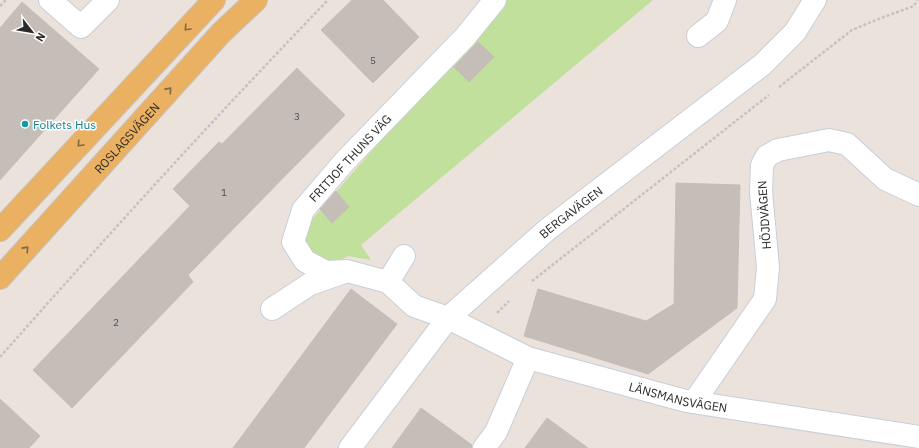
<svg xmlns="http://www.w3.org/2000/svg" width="919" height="448" font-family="'IBM Plex Sans',sans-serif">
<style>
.green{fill:#c0e09b}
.building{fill:#c4bdb8;stroke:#c7beb6}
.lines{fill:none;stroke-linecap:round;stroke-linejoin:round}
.minor-casing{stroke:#c8ced7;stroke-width:24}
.major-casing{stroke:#c3c3c3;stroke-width:24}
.path{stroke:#c3c3c3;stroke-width:2.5;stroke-dasharray:3 2;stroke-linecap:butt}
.minor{stroke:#fff;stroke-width:22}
.major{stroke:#ebb162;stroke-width:22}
.oneway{stroke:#816743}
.culture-dot{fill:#0f9aa8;stroke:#fff;stroke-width:1.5}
.labels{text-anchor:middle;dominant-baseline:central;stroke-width:3;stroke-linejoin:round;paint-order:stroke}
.number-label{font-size:10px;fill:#504f4e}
.culture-label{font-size:12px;fill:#0d838f;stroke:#fff;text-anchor:start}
.street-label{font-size:12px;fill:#2a2a2a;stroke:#fff}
</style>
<rect width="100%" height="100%" fill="#ebe2dc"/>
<polygon class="green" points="503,0 653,0 361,245 371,260 348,256 331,265 307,248 302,231"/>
<g class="building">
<polygon points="352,0 383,0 419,37 373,83 321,30"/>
<polygon points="22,2 99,69 0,180 0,28"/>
<polygon points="478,42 494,57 469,82 454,67"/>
<polygon points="297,68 345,115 188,275 193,282 72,408 33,370 190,206 173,189 219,142 222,144"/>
<polygon points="676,183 740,185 737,308 648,374 524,336 538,289 646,321 674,304"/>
<polygon points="336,191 349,207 332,223 320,209"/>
<polygon points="351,289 397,324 304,448 233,448"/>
<polygon points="0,399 40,436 29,448 0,448"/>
<polygon points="421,408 472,445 472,448 392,448"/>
<polygon points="547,418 588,448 525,448"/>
</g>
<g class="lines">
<g class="minor-casing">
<g id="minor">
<polyline points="50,0 81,27 108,0"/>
<path id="s1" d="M495,0L465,37L345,161L303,210L293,242L305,261L326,272L347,271L388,282L414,306L448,318L528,358L686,401L919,437"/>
<polyline points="698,36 717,21 725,0"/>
<polyline points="388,282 404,256"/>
<polyline points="272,309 310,284 342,273"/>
<polyline points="694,402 765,299 768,267 761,192 762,165 767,156 778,150 829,140 847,144 885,179 919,195"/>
<path id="s2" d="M350,448L448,318L548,229L762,65L795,32L815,0"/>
<polyline points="484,448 496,432 528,358"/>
</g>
</g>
<g class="major-casing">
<g id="major">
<polyline points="0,230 214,0"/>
<path id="s3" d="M0,278L221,33L256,0"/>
</g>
</g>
<g class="path">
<polyline points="0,6 6,0"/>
<polyline points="779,87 852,30 881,18 914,6 917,0"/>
<polyline points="532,281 769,95"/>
<polyline points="497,313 509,301"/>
<path d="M0,357C107,236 216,116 328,0"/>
</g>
<use href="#minor" class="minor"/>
<use href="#major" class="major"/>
</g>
<defs><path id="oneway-chevron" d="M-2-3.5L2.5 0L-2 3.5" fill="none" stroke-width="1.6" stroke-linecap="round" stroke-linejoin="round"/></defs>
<g class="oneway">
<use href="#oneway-chevron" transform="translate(187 28) rotate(133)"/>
<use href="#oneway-chevron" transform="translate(169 90) rotate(-48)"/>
<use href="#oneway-chevron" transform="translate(80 144) rotate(133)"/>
<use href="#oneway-chevron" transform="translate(26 249) rotate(-48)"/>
</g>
<circle class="culture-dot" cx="25" cy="124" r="4"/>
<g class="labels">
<g class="number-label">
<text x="373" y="60">5</text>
<text x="297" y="116">3</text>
<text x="224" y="192">1</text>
<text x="116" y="322">2</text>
</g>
<g class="culture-label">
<text x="33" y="124">Folkets Hus</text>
</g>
<g class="street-label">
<text stroke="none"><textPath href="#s3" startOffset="189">ROSLAGSVÄGEN</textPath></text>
<text transform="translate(350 158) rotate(-47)">FRITJOF THUNS VÄG</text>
<text stroke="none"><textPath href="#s2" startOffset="325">BERGAVÄGEN</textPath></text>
<text transform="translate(764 215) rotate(-94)">HÖJDVÄGEN</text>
<text stroke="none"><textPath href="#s1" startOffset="744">LÄNSMANSVÄGEN</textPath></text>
</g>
</g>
<g transform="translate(32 32) rotate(121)" stroke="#ffffff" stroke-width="3" paint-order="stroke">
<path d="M0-3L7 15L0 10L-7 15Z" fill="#2a2a2a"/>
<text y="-6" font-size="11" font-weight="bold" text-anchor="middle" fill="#2a2a2a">N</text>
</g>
</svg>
